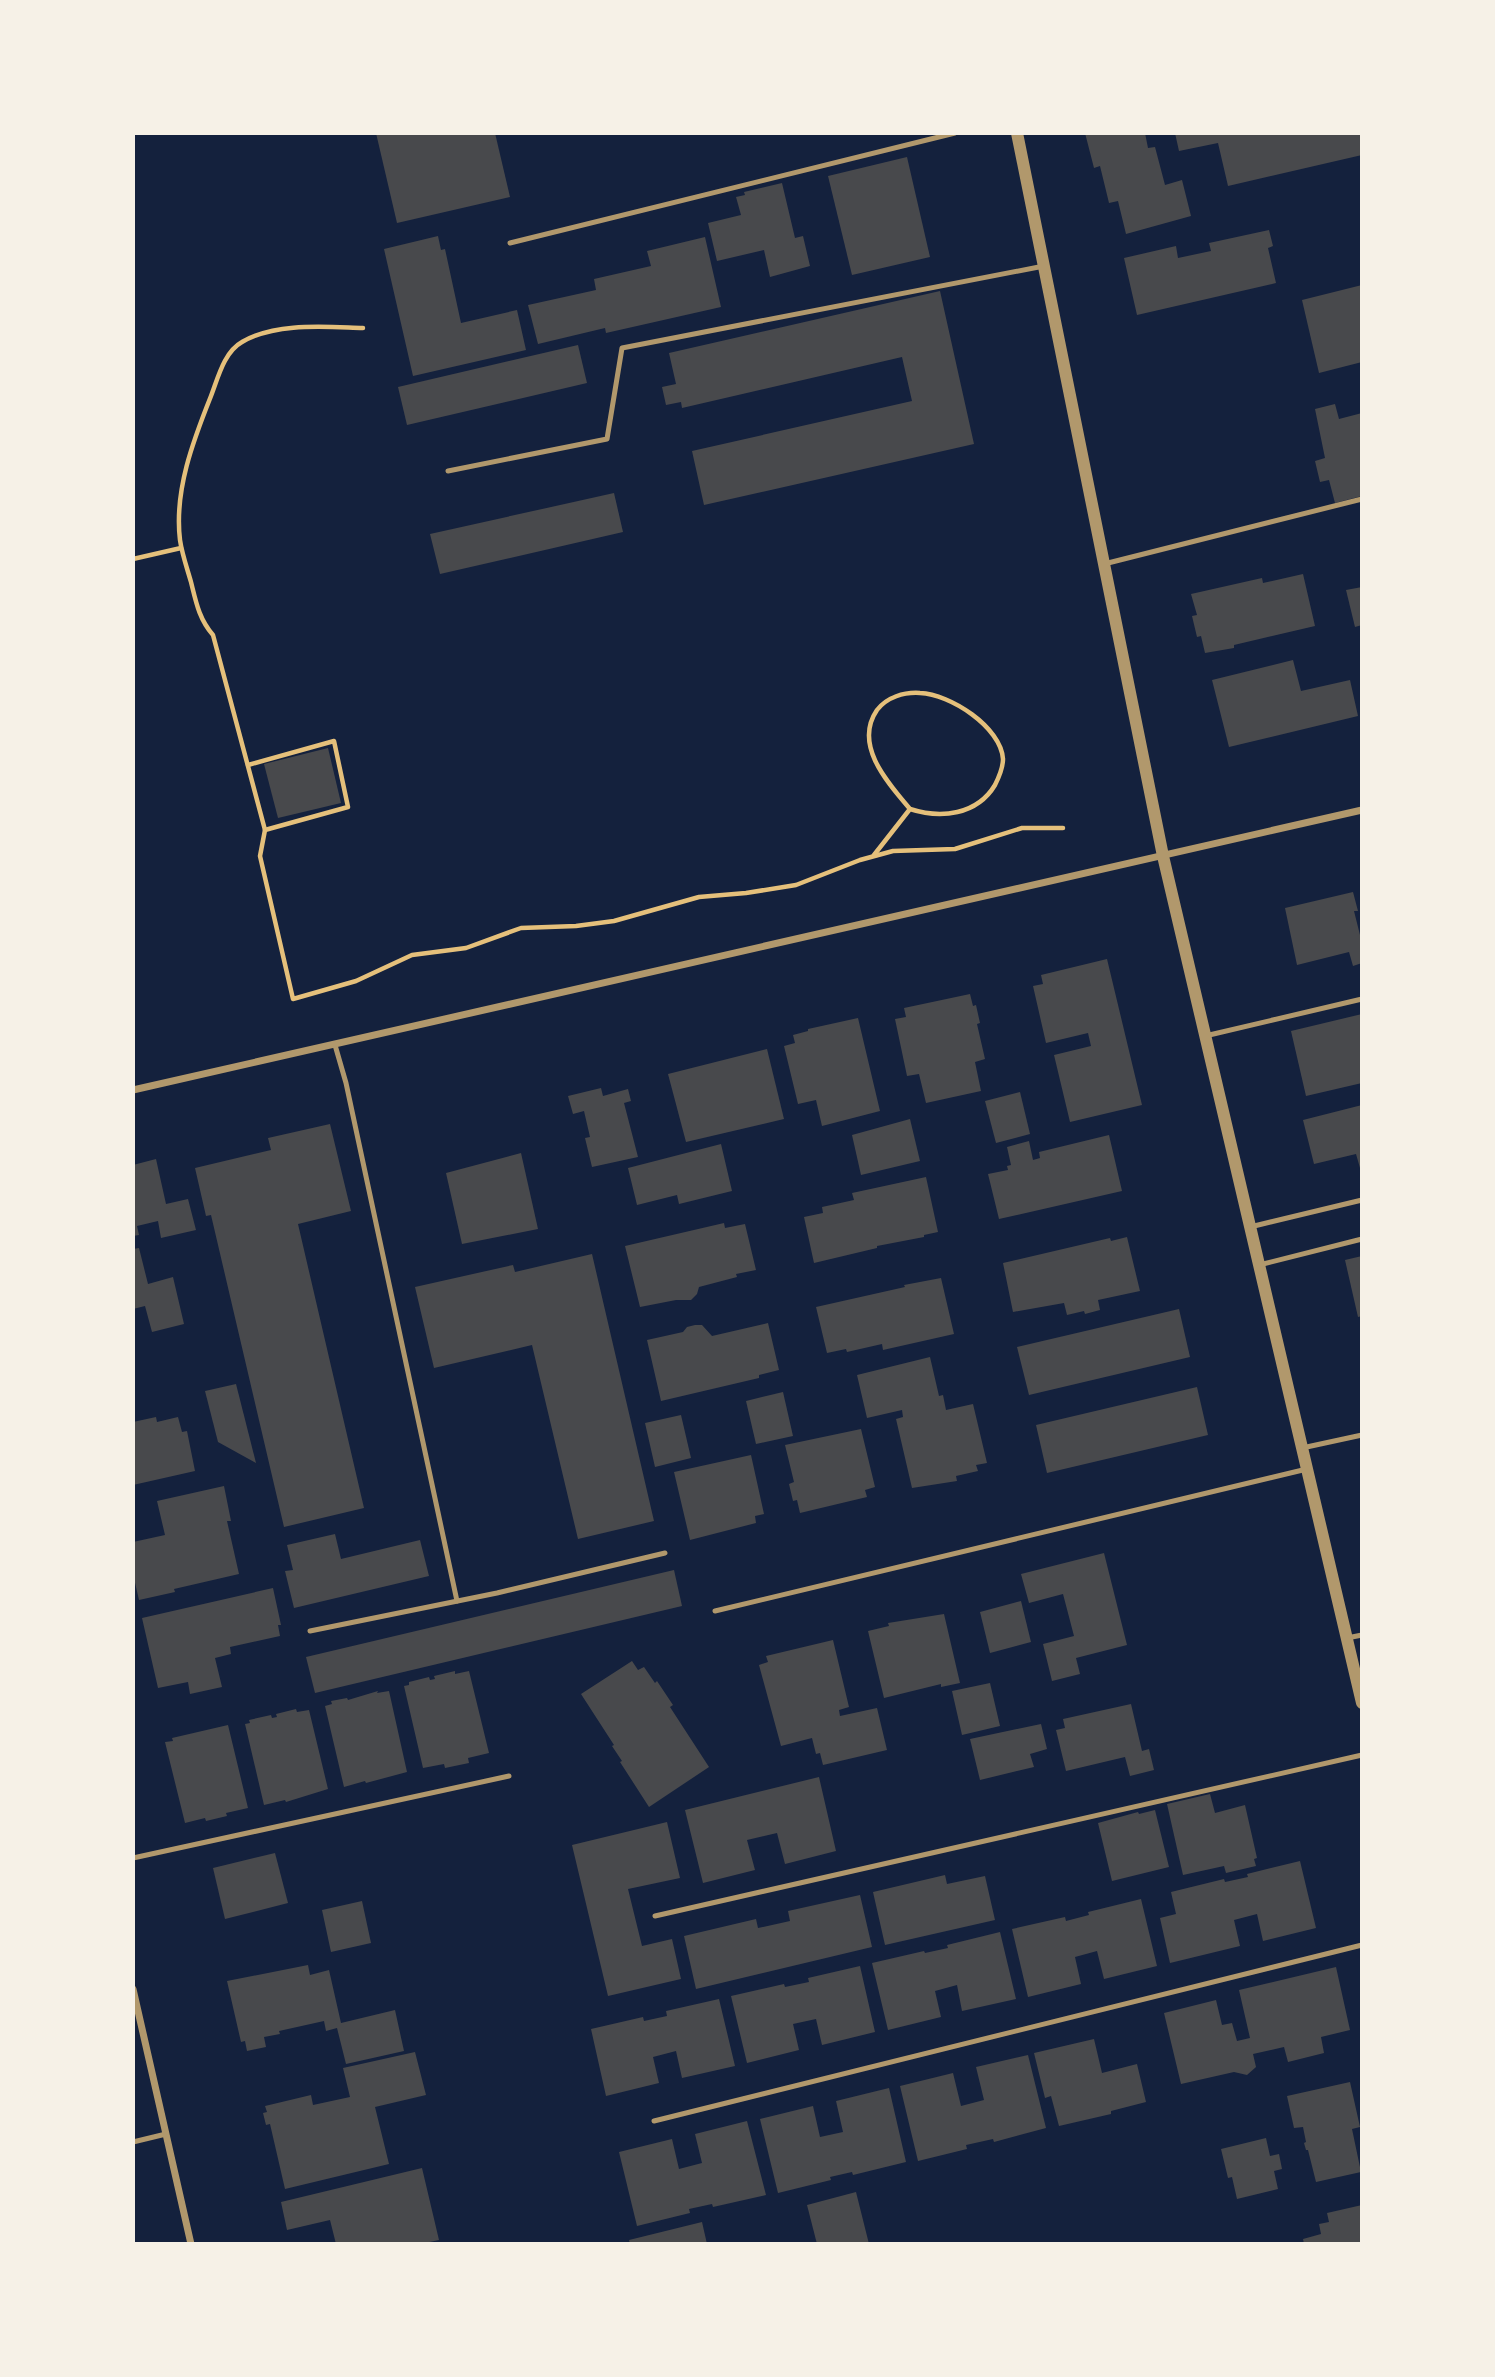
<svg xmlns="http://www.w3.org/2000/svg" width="1495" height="2377" font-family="Spectral,serif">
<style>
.building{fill:#48494c}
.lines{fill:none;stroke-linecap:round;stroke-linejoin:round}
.path{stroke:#e5c07b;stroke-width:4.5}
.service{stroke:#b1986c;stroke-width:5}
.minor{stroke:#b1986c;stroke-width:7}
.tertiary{stroke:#b1986c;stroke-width:12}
</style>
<rect width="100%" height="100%" fill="#14213d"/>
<g class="building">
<polygon points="376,133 495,133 510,197 397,223"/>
<polygon points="1085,133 1145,133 1148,148 1155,147 1165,185 1182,180 1191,216 1126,234 1118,201 1109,203 1100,166 1094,168"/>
<polygon points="1175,133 1362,133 1362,155 1228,186 1218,143 1179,151"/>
<polygon points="907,157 930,257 852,275 828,176"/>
<polygon points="782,183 795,238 803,236 810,266 770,277 764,250 717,261 708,223 741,215 736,197 745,195 744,192"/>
<polygon points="1269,230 1273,246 1268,248 1276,283 1137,315 1124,258 1176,246 1178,258 1211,251 1209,243"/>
<polygon points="438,236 441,250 445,249 461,323 517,310 526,350 413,376 384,249"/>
<polygon points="705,237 721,307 606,333 605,328 538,344 528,305 596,290 594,279 651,266 647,251"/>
<polygon points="1362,285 1362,362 1319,373 1302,300"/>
<polygon points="940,291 974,444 704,505 692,451 912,401 902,357 682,408 681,402 666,405 662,387 676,384 669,353"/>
<polygon points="578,345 587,383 407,425 398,387"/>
<polygon points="1335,404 1339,419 1362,413 1362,496 1335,503 1329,480 1320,482 1315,461 1325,458 1315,409"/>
<polygon points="614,493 623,532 440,574 430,534"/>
<polygon points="1303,574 1315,626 1234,645 1234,648 1205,653 1201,636 1197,637 1192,616 1197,615 1191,594 1262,578 1263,583"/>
<polygon points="1362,587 1362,625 1355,627 1346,590"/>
<polygon points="1293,660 1301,691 1350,680 1358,716 1229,747 1212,680"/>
<polygon points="328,748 341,803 278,818 264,764"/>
<polygon points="1353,892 1358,911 1354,911 1362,943 1362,963 1353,966 1349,952 1297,965 1285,908"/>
<polygon points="1107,959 1142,1105 1070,1122 1054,1055 1091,1046 1088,1033 1046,1043 1033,986 1043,984 1041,975"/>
<polygon points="970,994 973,1006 976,1005 980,1023 977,1024 985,1059 975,1062 981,1091 926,1103 919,1074 907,1076 895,1019 906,1017 904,1008"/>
<polygon points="1362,1014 1362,1083 1306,1096 1291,1031"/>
<polygon points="858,1018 880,1111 822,1126 816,1100 798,1104 784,1046 795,1043 793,1035 808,1031 808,1029"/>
<polygon points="767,1049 784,1119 686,1142 668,1074"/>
<polygon points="601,1088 603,1096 628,1089 631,1101 624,1103 638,1157 592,1167 585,1138 590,1137 584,1111 573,1114 568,1096"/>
<polygon points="1020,1092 1030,1134 996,1143 985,1101"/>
<polygon points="1362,1105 1362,1175 1356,1154 1314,1164 1303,1120"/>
<polygon points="910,1119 920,1161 861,1175 852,1135"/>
<polygon points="330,1124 351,1211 298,1224 364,1508 284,1527 211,1215 206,1216 195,1168 271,1150 268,1138"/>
<polygon points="1109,1135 1122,1191 999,1219 988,1174 1008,1170 1007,1166 1011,1165 1007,1147 1029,1141 1033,1160 1040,1158 1039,1152"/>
<polygon points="721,1144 732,1191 679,1204 677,1195 637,1205 628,1168"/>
<polygon points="521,1153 538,1229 462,1244 446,1173"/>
<polygon points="156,1159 166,1204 188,1199 196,1230 161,1238 158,1221 137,1226 139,1235 133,1236 133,1165"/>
<polygon points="926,1177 938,1232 924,1235 924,1237 877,1246 877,1248 814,1263 804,1217 823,1213 822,1207 854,1200 852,1193"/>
<polygon points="724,1223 725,1228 745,1224 756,1270 736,1274 737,1277 699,1287 697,1294 691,1300 676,1300 640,1307 625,1246"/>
<polygon points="1127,1237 1140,1291 1098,1300 1100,1310 1085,1314 1084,1311 1067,1315 1064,1303 1013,1312 1003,1263 1110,1238 1111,1241"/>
<polygon points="139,1248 148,1284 173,1277 184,1324 152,1332 145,1306 133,1309 133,1249"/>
<polygon points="592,1254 654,1521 578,1539 532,1345 434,1368 415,1287 513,1265 515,1272"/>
<polygon points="1362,1256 1362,1316 1358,1317 1345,1260"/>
<polygon points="941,1278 954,1334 883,1350 882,1344 847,1352 846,1349 827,1353 816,1307 905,1287 904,1285"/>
<polygon points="1179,1309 1190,1357 1029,1395 1017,1347"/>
<polygon points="768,1323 779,1370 759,1375 759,1378 661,1401 647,1340 683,1332 687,1327 695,1325 702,1325 712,1336"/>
<polygon points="930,1357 939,1396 943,1395 946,1410 973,1404 987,1463 976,1465 978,1471 956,1476 957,1481 912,1488 896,1419 903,1417 902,1410 867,1418 857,1375"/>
<polygon points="236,1384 256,1463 218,1442 205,1391"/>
<polygon points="1197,1387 1208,1435 1047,1473 1036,1425"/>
<polygon points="783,1392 793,1436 756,1444 746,1401"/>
<polygon points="681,1415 691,1458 655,1467 645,1423"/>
<polygon points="156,1417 157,1422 178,1417 182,1432 187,1431 195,1471 133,1485 133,1422"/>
<polygon points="861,1429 875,1487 865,1490 867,1497 800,1513 797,1500 793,1501 789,1484 794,1482 785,1445"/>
<polygon points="751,1455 764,1514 755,1516 756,1523 690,1540 674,1472"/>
<polygon points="224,1486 231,1521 227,1521 239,1574 174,1589 175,1592 139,1600 133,1574 133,1542 165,1535 157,1501"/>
<polygon points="335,1534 341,1559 420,1540 429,1576 294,1608 285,1571 293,1570 287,1545"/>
<polygon points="1104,1553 1127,1645 1076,1658 1080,1674 1052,1681 1043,1644 1074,1636 1063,1594 1029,1603 1021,1574"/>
<polygon points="674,1570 682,1606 315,1693 306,1657"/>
<polygon points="273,1588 281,1625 278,1625 280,1636 230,1647 231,1654 215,1658 222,1687 190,1694 188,1682 158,1688 142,1618"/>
<polygon points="1021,1601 1031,1642 990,1653 980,1612"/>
<polygon points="944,1614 960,1683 941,1687 941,1684 884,1698 868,1631 889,1626 888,1623"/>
<polygon points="833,1640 849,1707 839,1710 840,1716 877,1708 887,1750 823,1765 820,1753 816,1754 812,1738 781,1746 759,1665 768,1662 766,1656"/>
<polygon points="632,1661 638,1670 644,1667 655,1683 657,1681 673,1705 670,1707 709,1767 649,1807 620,1762 622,1761 612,1746 614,1745 581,1694"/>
<polygon points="455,1671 455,1674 469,1671 489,1753 468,1758 469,1763 445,1768 444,1764 423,1768 404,1686 409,1685 409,1682 429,1677 430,1680 435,1679 434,1676"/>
<polygon points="990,1683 1000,1726 962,1735 952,1691"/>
<polygon points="378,1691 377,1693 389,1691 407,1772 366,1783 365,1781 344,1787 325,1706 332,1704 331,1701 347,1698 348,1700"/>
<polygon points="1131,1704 1142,1751 1149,1749 1154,1770 1130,1776 1125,1757 1066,1771 1056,1730 1065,1728 1063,1719"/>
<polygon points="296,1709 297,1712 309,1710 328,1789 286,1802 285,1800 264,1805 245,1724 250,1723 249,1720 271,1715 272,1718 277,1717 276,1714"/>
<polygon points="1041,1724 1047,1749 1030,1754 1034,1767 980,1780 970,1739"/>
<polygon points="228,1725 248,1808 226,1813 227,1816 206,1821 205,1818 185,1823 165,1742 173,1741 172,1738"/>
<polygon points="819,1777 836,1851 785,1864 777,1833 747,1840 755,1870 703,1883 685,1810"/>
<polygon points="1210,1794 1215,1813 1245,1805 1257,1858 1254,1859 1256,1866 1226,1873 1224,1866 1183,1875 1167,1804"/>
<polygon points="1155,1810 1169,1867 1112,1881 1098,1823 1138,1812 1139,1814"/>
<polygon points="667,1822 680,1878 628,1889 642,1946 672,1939 681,1979 608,1996 572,1845"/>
<polygon points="275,1853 288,1903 225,1919 213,1868"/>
<polygon points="1300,1861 1316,1928 1263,1941 1257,1914 1234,1920 1240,1946 1170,1963 1160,1918 1176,1914 1171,1892 1224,1879 1225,1882 1248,1877 1247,1874"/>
<polygon points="945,1875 947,1884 985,1876 995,1920 885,1945 873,1892"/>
<polygon points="860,1895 872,1947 696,1989 684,1936 756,1919 758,1928 790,1921 788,1911"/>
<polygon points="1141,1899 1157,1966 1104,1979 1097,1951 1075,1957 1081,1984 1028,1997 1012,1929 1065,1917 1066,1921 1089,1915 1088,1912"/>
<polygon points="362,1901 371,1943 331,1952 322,1910"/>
<polygon points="1000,1932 1016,1999 962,2011 957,1985 935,1991 941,2017 888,2030 872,1963 924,1951 925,1953 948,1948 947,1945"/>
<polygon points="308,1965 310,1975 329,1970 341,2023 395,2010 404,2051 346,2064 337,2028 326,2031 324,2021 279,2031 280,2034 264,2037 266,2047 247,2051 245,2041 241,2042 227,1981"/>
<polygon points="860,1966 875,2032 822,2045 816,2019 793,2024 799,2050 747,2063 731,1996 784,1984 785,1987 809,1982 808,1978"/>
<polygon points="1336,1967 1350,2030 1321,2037 1324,2053 1288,2062 1284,2047 1253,2054 1256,2067 1247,2075 1234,2072 1181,2084 1164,2013 1216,2000 1222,2025 1232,2023 1237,2041 1250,2038 1239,1990"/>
<polygon points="719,1999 735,2066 682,2078 676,2051 653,2057 659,2083 606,2096 591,2029 643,2017 644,2021 667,2016 666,2011"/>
<polygon points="1094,2039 1102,2073 1137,2064 1146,2102 1111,2111 1111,2114 1059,2126 1051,2096 1045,2098 1034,2053"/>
<polygon points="415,2052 426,2095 375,2107 389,2164 285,2189 270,2124 266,2125 263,2113 267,2112 265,2106 311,2095 313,2105 350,2097 343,2068"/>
<polygon points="1028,2055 1046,2128 994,2142 993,2139 966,2145 967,2149 918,2161 900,2086 953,2073 961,2106 984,2100 976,2067"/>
<polygon points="1350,2082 1360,2127 1352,2129 1361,2172 1316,2182 1308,2150 1306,2150 1304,2143 1306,2142 1303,2127 1294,2128 1287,2096"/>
<polygon points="889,2088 906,2162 853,2175 852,2172 830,2177 831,2180 778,2193 760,2119 813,2106 820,2137 843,2132 836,2101"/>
<polygon points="747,2121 766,2195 713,2207 712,2204 689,2209 690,2213 637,2226 619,2152 672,2139 679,2169 702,2163 695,2134"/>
<polygon points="1266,2138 1270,2156 1279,2154 1282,2169 1274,2171 1278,2189 1237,2199 1232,2177 1228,2178 1221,2149"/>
<polygon points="422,2168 439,2240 420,2244 336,2244 330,2220 287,2230 281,2202"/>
<polygon points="856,2192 869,2244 817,2244 807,2205"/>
<polygon points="1362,2205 1362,2244 1304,2244 1303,2239 1321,2234 1319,2224 1329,2222 1327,2213"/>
<polygon points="702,2222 707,2244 630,2244 629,2240"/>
</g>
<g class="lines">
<g class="path">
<path d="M363,328C326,327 276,322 242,342C224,352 218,378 211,396C193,441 174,491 180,540C182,554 187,568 191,582C196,602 199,619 213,635L265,830L260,856L293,999L356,981L412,955L466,948L521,928L576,926L614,921L699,897L746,893L796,885L860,860L893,851L955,849L1022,828H1063"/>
<polyline points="133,559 181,548"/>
<polyline points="248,765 334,741 348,807 265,830"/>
<path d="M874,855L910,809C888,783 853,745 877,710C887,697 904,692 920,693C950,694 1001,727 1003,759C1003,768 999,777 995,785C977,815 941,819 910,809"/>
</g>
<g class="service">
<polyline points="510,243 955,133"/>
<polyline points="448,471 607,439 622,348 1044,266"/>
<polyline points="1104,564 1362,499"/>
<polyline points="1205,1036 1362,999"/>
<polyline points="335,1045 346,1083 457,1601"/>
<polyline points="1250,1227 1362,1200"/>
<polyline points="1259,1265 1362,1239"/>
<polyline points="1302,1448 1362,1435"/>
<polyline points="715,1611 1307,1469"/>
<polyline points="310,1631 497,1593 665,1553"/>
<polyline points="1347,1638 1362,1635"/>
<polyline points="133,1858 509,1776"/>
<polyline points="655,1916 1362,1755"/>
<polyline points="654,2121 1362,1945"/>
<polyline points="133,2142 166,2134"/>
</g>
<g class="minor">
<polyline points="133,1090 1362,810"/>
<polyline points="133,1989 191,2244"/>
</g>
<polyline class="tertiary" points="1017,133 1163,856 1362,1703"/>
</g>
<rect width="1495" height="2377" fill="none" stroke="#f6f1e7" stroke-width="270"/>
</svg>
